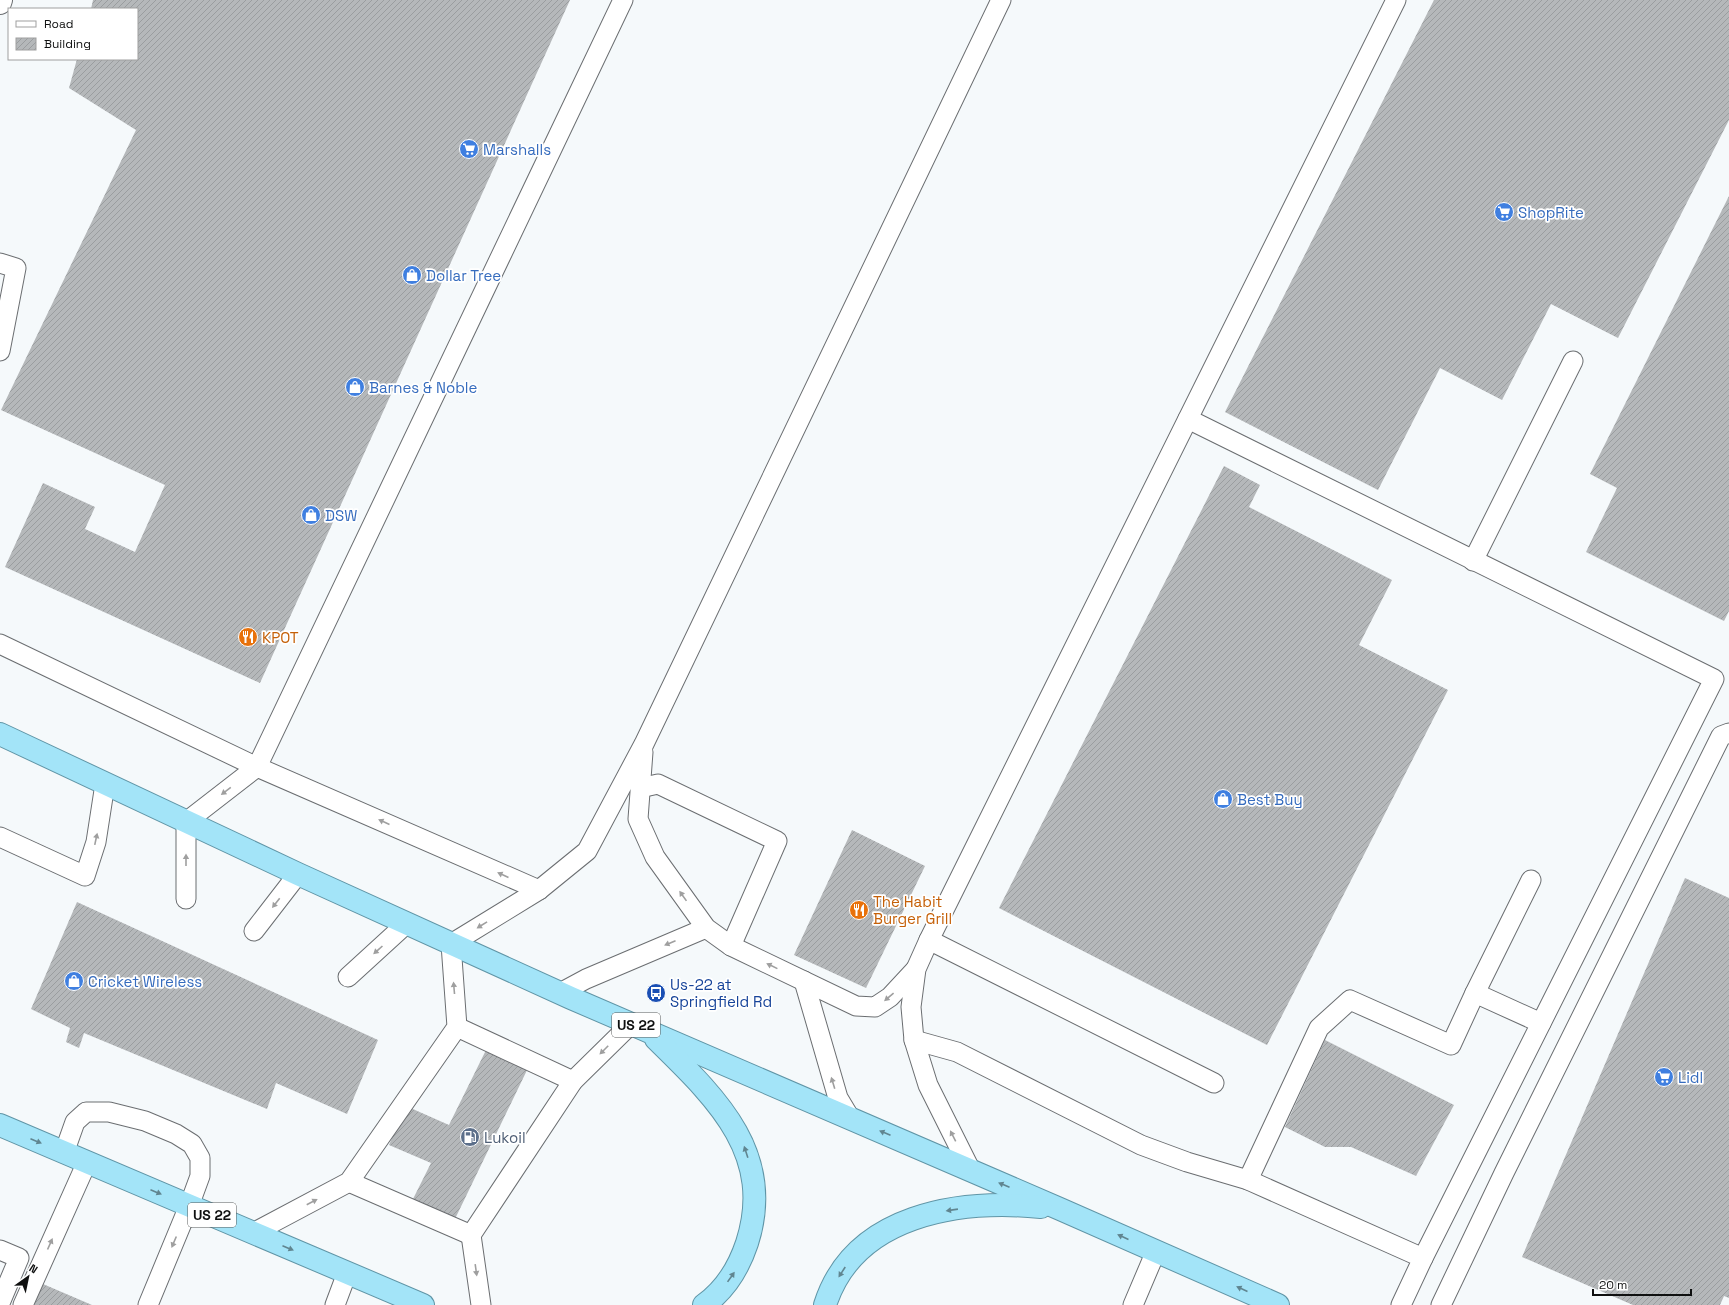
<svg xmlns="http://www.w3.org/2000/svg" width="1729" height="1305" font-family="'Space Grotesk',sans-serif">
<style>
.building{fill:url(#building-hatch)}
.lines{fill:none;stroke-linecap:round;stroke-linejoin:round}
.service-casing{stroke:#6b6e71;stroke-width:21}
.tertiary-casing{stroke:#6b6e71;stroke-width:24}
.trunk-casing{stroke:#6095a6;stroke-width:24}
.service{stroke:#fff;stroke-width:19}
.tertiary{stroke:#fff;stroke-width:22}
.trunk{stroke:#a3e4f8;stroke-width:22}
.oneway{fill:#9f9f9f}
.oneway2{fill:#608590}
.labels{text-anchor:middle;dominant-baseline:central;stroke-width:3.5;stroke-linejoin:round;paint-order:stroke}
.shield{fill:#fff;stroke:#575858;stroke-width:1}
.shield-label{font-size:14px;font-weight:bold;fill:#0f1010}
.shop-label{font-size:15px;fill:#366cbe;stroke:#fff;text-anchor:start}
.food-label{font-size:15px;fill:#c56008;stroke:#fff;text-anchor:start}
.transit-label{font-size:15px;fill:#164399;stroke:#fff;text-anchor:start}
.service-label{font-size:15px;fill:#4e5e75;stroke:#fff;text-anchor:start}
</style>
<defs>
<pattern id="building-hatch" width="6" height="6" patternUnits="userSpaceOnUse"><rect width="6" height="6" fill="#b5b8ba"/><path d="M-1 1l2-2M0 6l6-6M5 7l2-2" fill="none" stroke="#9a9d9f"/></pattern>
</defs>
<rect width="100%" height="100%" fill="#f5f9fb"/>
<g class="building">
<polygon points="93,0 570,0 260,683 5,567 43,483 95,507 85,529 135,552 165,485 1,410 136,130 69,88 77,59 137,59 137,9 91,9"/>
<polygon points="1434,0 1729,0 1729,120 1618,338 1551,304 1502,400 1440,368 1378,490 1225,412"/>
<polygon points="1729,196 1729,611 1724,621 1586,552 1617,488 1590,474"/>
<polygon points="1224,466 1260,485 1249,507 1392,580 1359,645 1448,690 1267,1045 999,908"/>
<polygon points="852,830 925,866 866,988 794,955"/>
<polygon points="1685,878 1729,898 1729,1298 1724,1296 1720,1305 1633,1305 1522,1257"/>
<polygon points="77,902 378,1040 347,1114 276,1083 267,1109 84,1033 79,1048 66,1042 70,1028 31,1009"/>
<polygon points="1325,1040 1454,1105 1416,1176 1351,1147 1325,1147 1285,1127"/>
<polygon points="488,1046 529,1066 454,1221 412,1201 431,1163 389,1145 406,1106 449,1125 445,1133"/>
<polygon points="43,1284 92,1305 34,1305"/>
</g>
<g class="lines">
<g class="service-casing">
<g id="service">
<polyline points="0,263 16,268 0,351"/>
<polyline points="1188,419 1714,679 1423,1258"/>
<polyline points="1473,561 1573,361"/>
<polyline points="0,644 257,767 623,0"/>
<polyline points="643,752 638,819 655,857 706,928 731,946 856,1006 875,1007 890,997 916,969"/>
<polyline points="640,788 658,784 777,841 731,946"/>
<polyline points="0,837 85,876 96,842 105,784"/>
<polyline points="1531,880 1475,993 1541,1023"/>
<polyline points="186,899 186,822 257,767 539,890"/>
<polyline points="254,931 298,874"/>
<polyline points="929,940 1214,1083"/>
<polyline points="348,977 406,924"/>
<polyline points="804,981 838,1098 850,1118"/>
<polyline points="560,993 586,979 706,928"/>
<polyline points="457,1027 573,1081"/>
<polyline points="914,1040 957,1052 1141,1145 1187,1162 1248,1180 1423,1258 1401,1305"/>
<polyline points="64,1153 75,1122 86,1112 109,1112 145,1121 176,1134 192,1144 200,1158 200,1176 189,1206 148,1305"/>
<polyline points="971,1171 928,1085 914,1040 911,1007 916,969 929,940 1396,0"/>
<polyline points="1248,1180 1319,1028 1350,1000 1451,1045 1475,993"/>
<polyline points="349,1182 471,1235"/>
<polyline points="253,1233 349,1182 457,1027 451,944 539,890 587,851 644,744 1001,0"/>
<polyline points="0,1250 19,1258 0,1303"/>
<polyline points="23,1305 87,1162"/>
<polyline points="335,1305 347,1273"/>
<polyline points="481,1305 471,1235 573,1081 632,1023"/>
<polyline points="1133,1305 1156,1251"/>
<polyline points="1441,1305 1504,1173 1721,736 1729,733"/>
</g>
</g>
<g class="tertiary-casing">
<polyline id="tertiary" points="0,3 1,0"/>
</g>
<g class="trunk-casing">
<g id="trunk">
<polyline points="0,734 298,874 571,998 1060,1209 1278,1305"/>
<path d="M656,1039C715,1097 776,1153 747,1243C739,1267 725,1290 704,1305"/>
<polyline points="0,1125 423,1305"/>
<path d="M825,1305C854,1214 959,1199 1041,1207"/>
</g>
</g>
<use href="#service" class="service"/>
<use href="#tertiary" class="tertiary"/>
<use href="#trunk" class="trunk"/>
</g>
<defs><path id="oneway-solid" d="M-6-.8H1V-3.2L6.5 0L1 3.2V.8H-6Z"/></defs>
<g class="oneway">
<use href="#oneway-solid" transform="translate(226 791) rotate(143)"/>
<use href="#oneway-solid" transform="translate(384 822) rotate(-156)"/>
<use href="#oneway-solid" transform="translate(96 839) rotate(-78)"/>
<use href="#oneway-solid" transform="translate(186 860) rotate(-90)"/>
<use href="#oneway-solid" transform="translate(503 875) rotate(-156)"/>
<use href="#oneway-solid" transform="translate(683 896) rotate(-125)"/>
<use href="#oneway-solid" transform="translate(276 903) rotate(128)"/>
<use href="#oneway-solid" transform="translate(482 925) rotate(148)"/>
<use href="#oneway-solid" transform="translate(670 943) rotate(157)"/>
<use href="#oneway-solid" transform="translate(378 950) rotate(138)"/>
<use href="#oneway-solid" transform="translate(772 966) rotate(-154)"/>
<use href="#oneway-solid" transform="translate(454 988) rotate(-95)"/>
<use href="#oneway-solid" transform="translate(889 997) rotate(140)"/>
<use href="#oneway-solid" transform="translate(604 1050) rotate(135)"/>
<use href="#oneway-solid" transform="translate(833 1083) rotate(-107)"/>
<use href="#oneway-solid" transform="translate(953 1136) rotate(-117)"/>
<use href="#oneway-solid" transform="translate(312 1202) rotate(-28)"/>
<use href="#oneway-solid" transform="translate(174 1242) rotate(113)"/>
<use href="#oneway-solid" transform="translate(50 1244) rotate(-66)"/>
<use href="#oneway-solid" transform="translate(476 1270) rotate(82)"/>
</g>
<g class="oneway2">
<use href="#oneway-solid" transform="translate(885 1133) rotate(-157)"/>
<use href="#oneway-solid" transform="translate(36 1141) rotate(23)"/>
<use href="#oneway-solid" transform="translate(746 1152) rotate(-108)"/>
<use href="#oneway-solid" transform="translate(1004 1185) rotate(-157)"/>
<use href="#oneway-solid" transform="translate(156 1192) rotate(23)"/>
<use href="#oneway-solid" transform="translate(952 1210) rotate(172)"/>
<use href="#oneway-solid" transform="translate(1123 1237) rotate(-156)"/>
<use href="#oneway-solid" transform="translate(288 1248) rotate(23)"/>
<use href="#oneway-solid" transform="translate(842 1272) rotate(123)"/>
<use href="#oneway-solid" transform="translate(731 1277) rotate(-55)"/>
<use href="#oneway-solid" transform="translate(1242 1289) rotate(-156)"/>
</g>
<defs>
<g id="supermarket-disc" transform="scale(1)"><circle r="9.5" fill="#3f7fe0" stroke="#fff"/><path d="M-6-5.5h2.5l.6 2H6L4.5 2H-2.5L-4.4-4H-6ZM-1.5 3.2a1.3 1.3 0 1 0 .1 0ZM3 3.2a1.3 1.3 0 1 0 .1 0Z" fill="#fff"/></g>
<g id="shop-disc" transform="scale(1)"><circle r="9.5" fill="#3f7fe0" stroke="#fff"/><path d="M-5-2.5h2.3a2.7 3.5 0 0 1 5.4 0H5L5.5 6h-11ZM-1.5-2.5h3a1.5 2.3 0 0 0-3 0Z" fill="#fff"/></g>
<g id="restaurant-disc" transform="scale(1)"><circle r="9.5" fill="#e8710a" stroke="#fff"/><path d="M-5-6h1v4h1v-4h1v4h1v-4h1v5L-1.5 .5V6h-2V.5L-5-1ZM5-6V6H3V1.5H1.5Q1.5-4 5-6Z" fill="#fff"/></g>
<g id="bus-disc" transform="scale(1)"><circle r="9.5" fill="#1a4fb4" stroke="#fff"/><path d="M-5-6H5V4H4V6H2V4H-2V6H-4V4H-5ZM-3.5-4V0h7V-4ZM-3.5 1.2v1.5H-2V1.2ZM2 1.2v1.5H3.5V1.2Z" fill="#fff"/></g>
<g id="fuel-disc" transform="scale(1)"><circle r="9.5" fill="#5c6f8a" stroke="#fff"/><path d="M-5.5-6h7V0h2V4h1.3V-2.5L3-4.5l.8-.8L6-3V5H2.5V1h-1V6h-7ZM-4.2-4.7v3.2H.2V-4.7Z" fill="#fff"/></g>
</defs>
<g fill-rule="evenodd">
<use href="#supermarket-disc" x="469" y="149"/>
<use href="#supermarket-disc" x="1504" y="212"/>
<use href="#shop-disc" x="412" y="275"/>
<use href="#shop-disc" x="355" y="387"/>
<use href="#shop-disc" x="311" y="515"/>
<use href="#restaurant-disc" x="248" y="637"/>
<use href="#shop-disc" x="1223" y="799"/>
<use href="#restaurant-disc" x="859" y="910"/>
<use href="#shop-disc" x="74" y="981"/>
<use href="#bus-disc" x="656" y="993"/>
<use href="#supermarket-disc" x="1664" y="1077"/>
<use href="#fuel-disc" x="470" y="1137"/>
</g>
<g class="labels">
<g class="shield">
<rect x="612" y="1013" width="48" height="24" rx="3"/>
<rect x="188" y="1203" width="48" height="24" rx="3"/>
</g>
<g class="shield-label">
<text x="636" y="1025">US 22</text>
<text x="212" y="1215">US 22</text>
</g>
<g class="shop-label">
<text x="483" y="149">Marshalls</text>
<text x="1518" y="212">ShopRite</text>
<text x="426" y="275">Dollar Tree</text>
<text x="369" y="387">Barnes &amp; Noble</text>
<text x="325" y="515">DSW</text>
<text x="1237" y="799">Best Buy</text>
<text x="88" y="981">Cricket Wireless</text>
<text x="1678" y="1077">Lidl</text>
</g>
<g class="food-label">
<text x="262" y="637">KPOT</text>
<text x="873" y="901">The Habit<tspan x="873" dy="17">Burger Grill</tspan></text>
</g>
<g class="transit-label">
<text x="670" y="984">Us-22 at<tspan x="670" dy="17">Springfield Rd</tspan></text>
</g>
<g class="service-label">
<text x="484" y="1137">Lukoil</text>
</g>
</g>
<rect x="8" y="8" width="130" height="52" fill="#ffffff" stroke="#9f9f9f"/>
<rect x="16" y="21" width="20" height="6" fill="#ffffff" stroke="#9f9f9f"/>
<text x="44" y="28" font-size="12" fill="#0f1010">Road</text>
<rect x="16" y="38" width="20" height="12" fill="url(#building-hatch)" stroke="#9f9f9f"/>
<text x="44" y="48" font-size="12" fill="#0f1010">Building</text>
<g transform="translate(28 1277) rotate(33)" stroke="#ffffff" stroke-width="3" paint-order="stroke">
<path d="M0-3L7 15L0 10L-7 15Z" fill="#0f1010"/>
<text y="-6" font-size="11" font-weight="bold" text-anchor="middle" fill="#0f1010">N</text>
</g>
<path d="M1593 1289v6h98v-6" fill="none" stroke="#0f1010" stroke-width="2"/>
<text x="1599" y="1289" font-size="12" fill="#0f1010" stroke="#ffffff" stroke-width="3" paint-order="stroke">20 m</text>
</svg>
